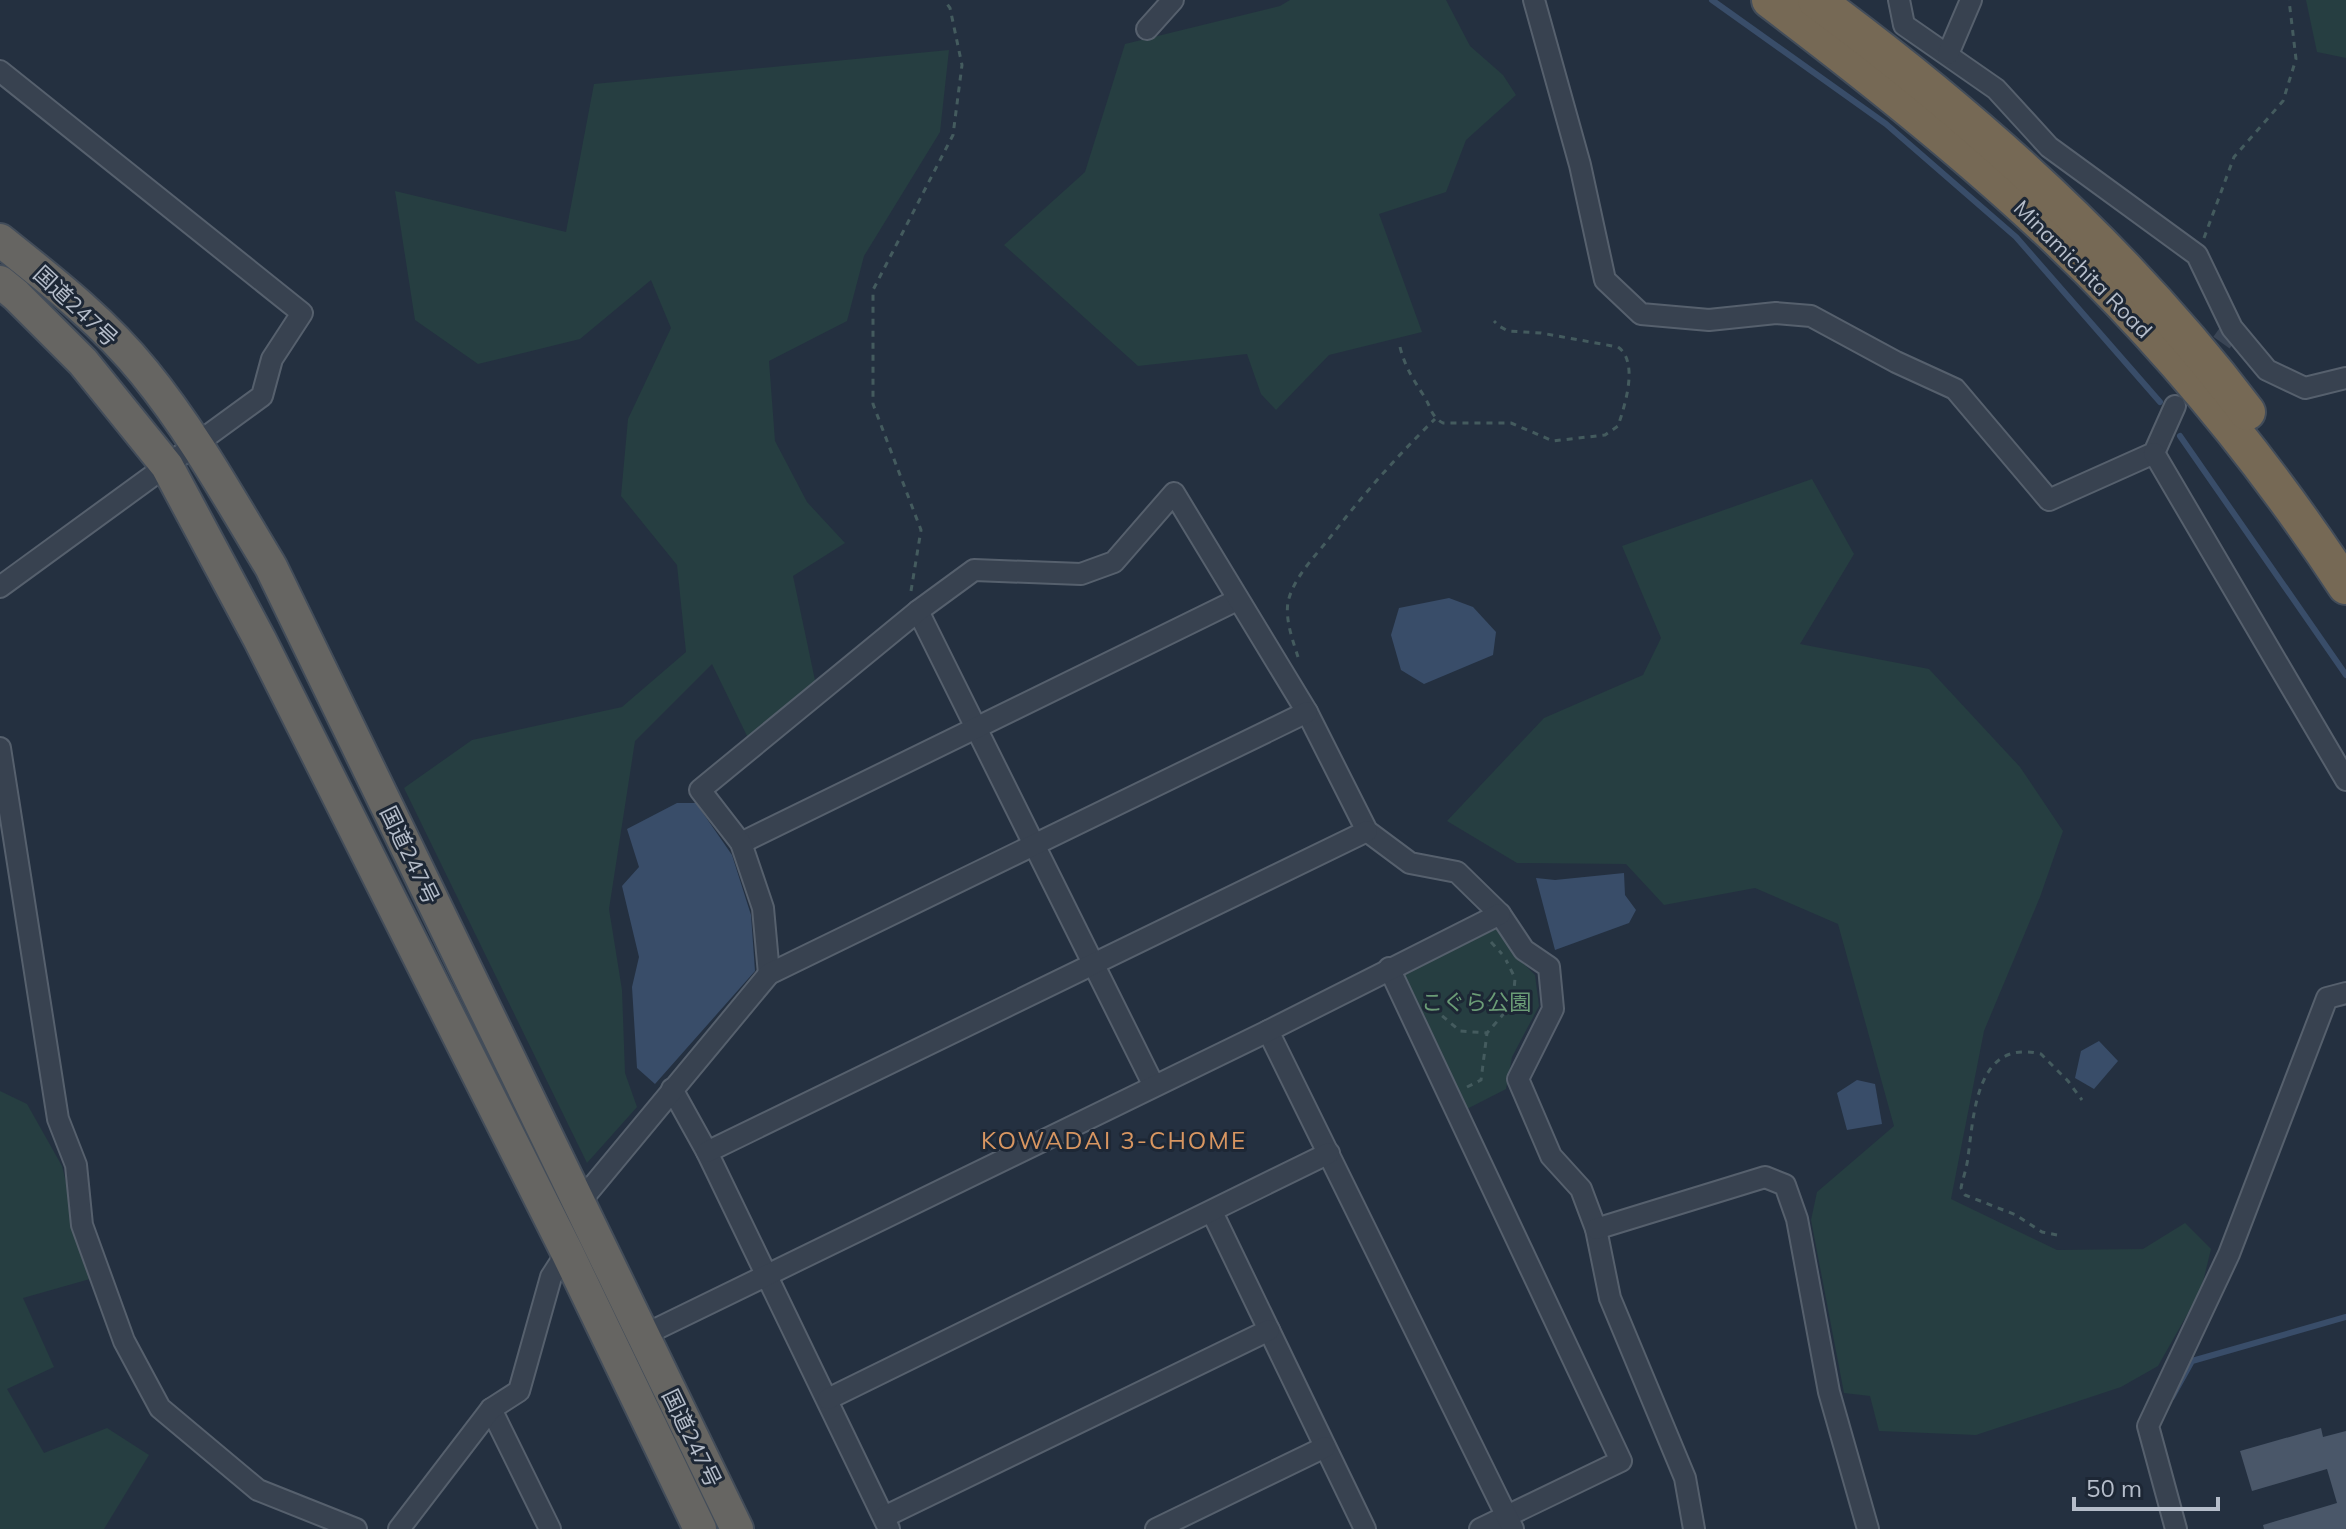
<svg xmlns="http://www.w3.org/2000/svg" width="2346" height="1529" font-family="Mulish,'Noto Sans JP',sans-serif">
<style>
.green{fill:#263e41}
.water{fill:#394d69}
.lines{fill:none;stroke-linecap:round;stroke-linejoin:round}
.stream{stroke:#394d69;stroke-width:6}
.building{fill:#4a5769}
.minor-tunnel{stroke:#3a4555;stroke-width:20;stroke-dasharray:20 10;stroke-linecap:butt}
.minor-casing{stroke:#56606d;stroke-width:24}
.trunk-casing{stroke:#434d5a;stroke-width:36}
.motorway-casing{stroke:#434d5a;stroke-width:40}
.path{stroke:#445b5e;stroke-width:3;stroke-dasharray:6 6;stroke-linecap:butt}
.minor{stroke:#384250;stroke-width:20}
.trunk{stroke:#666562;stroke-width:32}
.motorway{stroke:#766955;stroke-width:36}
.labels{text-anchor:middle;dominant-baseline:central;stroke-width:6;stroke-linejoin:round;paint-order:stroke}
.street-label{font-size:22px;fill:#b5bdca;stroke:#1d2735}
.park-label{font-size:22px;fill:#6b9c76;stroke:#1d2735}
.neighbourhood-label{font-size:24px;letter-spacing:2px;fill:#d89661;stroke:#1d2735}
</style>
<rect width="100%" height="100%" fill="#243040"/>
<g class="green">
<polygon points="1290,0 1446,0 1470,46 1503,75 1516,95 1466,140 1446,192 1379,214 1422,332 1329,355 1276,410 1261,394 1247,354 1138,366 1004,245 1085,172 1125,44 1280,6"/>
<polygon points="2306,0 2346,0 2346,58 2317,52"/>
<polygon points="949,50 940,132 864,256 847,321 769,361 775,441 807,502 845,543 793,576 816,685 749,740 712,664 635,741 609,909 622,990 625,1073 637,1107 587,1163 404,788 472,740 622,707 686,652 677,565 621,496 628,419 671,328 651,280 580,339 478,364 415,320 395,191 566,232 594,84"/>
<polygon points="1812,479 1854,554 1800,644 1929,669 2020,767 2063,831 2040,897 1984,1031 1951,1199 2057,1250 2143,1249 2185,1223 2211,1249 2201,1290 2158,1366 2121,1387 1976,1435 1879,1431 1870,1396 1844,1393 1811,1220 1817,1192 1894,1126 1838,924 1755,888 1664,905 1626,864 1517,863 1447,821 1544,718 1643,675 1661,638 1622,546"/>
<polygon points="1498,928 1511,951 1535,975 1539,1006 1512,1057 1506,1089 1465,1110 1402,981 1406,973"/>
<polygon points="0,1091 27,1104 62,1166 90,1279 23,1298 54,1367 7,1389 44,1453 107,1428 149,1455 104,1529 0,1529"/>
</g>
<g class="water">
<polygon points="1449,598 1473,607 1496,632 1493,655 1424,684 1401,670 1391,635 1399,608"/>
<polygon points="677,803 696,803 732,855 751,915 755,971 655,1084 637,1068 632,987 639,957 622,886 639,867 627,829"/>
<polygon points="1624,873 1625,895 1636,910 1629,923 1555,950 1536,878 1555,880"/>
<polygon points="2099,1041 2118,1061 2094,1089 2075,1078 2081,1051"/>
<polygon points="1857,1080 1875,1084 1882,1124 1847,1130 1837,1093"/>
</g>
<g class="lines">
<g class="stream">
<polyline points="1712,0 1886,124 2016,237 2160,402"/>
<polyline points="2180,436 2346,675"/>
<polyline points="2172,1397 2192,1361 2346,1317"/>
</g>
</g>
<polygon class="building" points="2321,1428 2323,1437 2346,1431 2346,1529 2264,1529 2263,1525 2337,1503 2327,1469 2252,1491 2240,1451"/>
<g class="lines">
<polyline class="minor-tunnel" points="2204,367 2232,328"/>
<g class="minor-casing">
<g id="minor">
<polyline points="1534,0 1580,165 1605,280 1641,314 1709,320 1776,313 1811,316 1896,362 1955,389 2049,500 2154,453 2175,406"/>
<polyline points="1899,0 1904,25 1996,89 2049,147 2197,255 2232,328 2267,370 2305,388 2346,378"/>
<polyline points="1147,29 1173,0"/>
<polyline points="1948,54 1971,0"/>
<polyline points="0,71 302,313 272,359 262,396 0,587"/>
<polyline points="2154,453 2346,780"/>
<polyline points="918,611 1154,1086"/>
<polyline points="0,748 58,1119 76,1165 82,1225 124,1341 160,1408 258,1490 356,1529"/>
<polyline points="741,843 1237,600"/>
<polyline points="1389,968 1621,1461 1480,1529"/>
<polyline points="769,974 763,908 741,843 700,790 918,611 974,570 1081,574 1114,562 1174,493 1307,712 1367,831 1410,863 1457,872 1500,914 1524,950 1549,967 1553,1009 1518,1079 1551,1156 1581,1189 1596,1229 1610,1298 1685,1478 1694,1529"/>
<polyline points="1268,1031 1513,1529"/>
<polyline points="672,1089 707,1152 889,1529"/>
<polyline points="707,1152 1367,831"/>
<polyline points="579,1203 769,974 1307,712"/>
<polyline points="1212,1212 1365,1529"/>
<polyline points="1596,1229 1765,1177 1785,1185 1797,1219 1829,1392 1868,1529"/>
<polyline points="642,1336 1268,1031 1500,914"/>
<polyline points="828,1399 1329,1153"/>
<polyline points="491,1409 550,1529"/>
<polyline points="884,1517 1269,1330"/>
<polyline points="399,1529 491,1409 519,1391 551,1277 567,1252"/>
<polyline points="1156,1529 1325,1447"/>
<polyline points="2176,1529 2148,1426 2229,1254 2327,998 2346,993"/>
</g>
</g>
<g class="trunk-casing">
<g id="trunk">
<path d="M0,240C50,280 103,321 144,372C193,432 231,501 271,567L737,1529"/>
<polyline points="0,282 16,295 83,362 167,466 260,640 567,1252 700,1529"/>
</g>
</g>
<g class="motorway-casing">
<g id="motorway">
<path d="M1770,0C1864,71 1956,144 2042,224C2157,331 2260,455 2346,586"/>
<path d="M1816,0C1976,118 2127,253 2247,412"/>
</g>
</g>
<g class="path">
<polyline points="2204,238 2234,157 2283,101 2296,59 2289,0"/>
<path d="M1400,347C1405,367 1413,379 1424,396C1431,407 1431,417 1443,423H1511L1553,441L1605,435L1618,426C1625,405 1639,362 1618,347L1541,333L1508,331L1499,326L1494,321"/>
<polyline points="911,591 921,530 873,404 873,290 953,135 962,65 950,8 944,0"/>
<path d="M1298,657C1293,641 1285,620 1288,602C1293,579 1314,557 1328,540C1361,497 1396,457 1435,419"/>
<polyline points="1491,942 1502,954"/>
<polyline points="1433,1008 1460,1031 1487,1033"/>
<polyline points="1467,1087 1481,1080 1487,1033 1513,1003 1515,978 1506,960"/>
<path d="M2057,1235L2042,1232L2016,1215L1965,1195L1961,1188C1963,1178 1967,1167 1968,1157C1974,1114 1976,1038 2041,1054L2068,1081L2082,1100"/>
</g>
<use href="#minor" class="minor"/>
<use href="#trunk" class="trunk"/>
<use href="#motorway" class="motorway"/>
</g>
<g class="labels">
<g class="street-label">
<text transform="translate(2083 269) rotate(45)">Minamichita Road</text>
<text transform="translate(76 306) rotate(43)">国道247号</text>
<text transform="translate(410 855) rotate(64)">国道247号</text>
<text transform="translate(692 1438) rotate(64)">国道247号</text>
</g>
<g class="park-label">
<text x="1476" y="1002">こぐら公園</text>
</g>
<g class="neighbourhood-label">
<text x="1114" y="1140">KOWADAI 3-CHOME</text>
</g>
</g>
<path d="M2074 1497v12h144v-12" fill="none" stroke="#b5bdca" stroke-width="4"/>
<text x="2086" y="1497" font-size="24" fill="#b5bdca" stroke="#1d2735" stroke-width="6" paint-order="stroke">50 m</text>
</svg>
